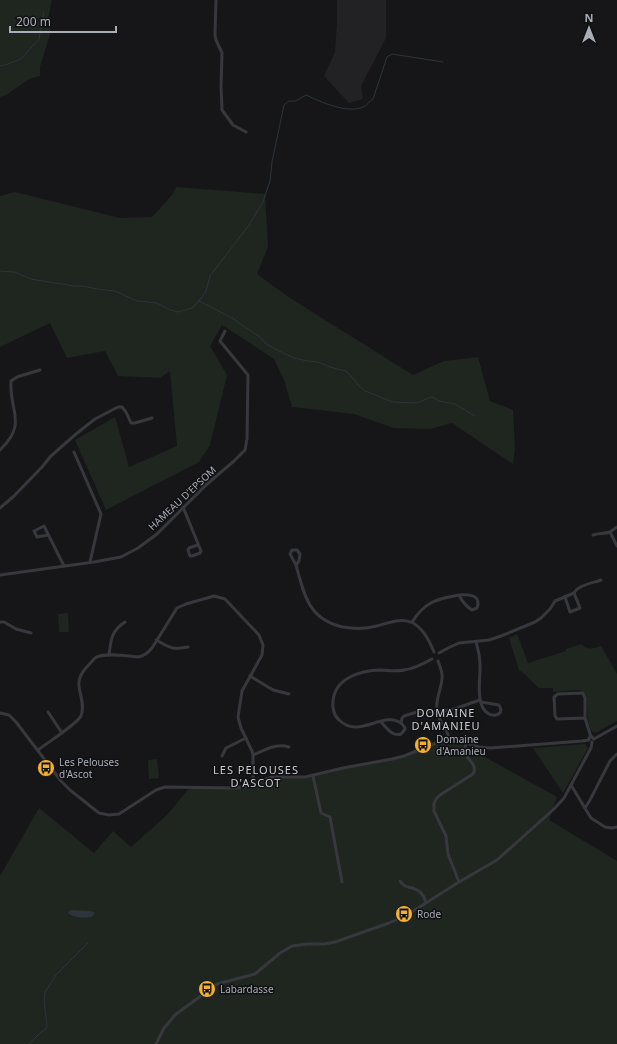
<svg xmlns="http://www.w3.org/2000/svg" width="617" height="1044" font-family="'Noto Sans',sans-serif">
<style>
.built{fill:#222225}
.green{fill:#1e261f}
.water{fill:#2c353c}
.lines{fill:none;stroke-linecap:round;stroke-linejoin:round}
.stream{stroke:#2c353c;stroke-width:1}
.street{stroke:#37383d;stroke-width:3}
.labels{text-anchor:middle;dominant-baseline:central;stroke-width:3;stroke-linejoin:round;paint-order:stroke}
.street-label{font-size:10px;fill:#a8adb8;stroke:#111113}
.poi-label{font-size:10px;fill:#a8adb8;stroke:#111113;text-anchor:start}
.neighbourhood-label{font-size:11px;letter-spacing:1px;fill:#c9ccd4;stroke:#111113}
</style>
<rect width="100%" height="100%" fill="#161618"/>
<polygon class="built" points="337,0 386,0 386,38 361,86 363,99 349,103 324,76 335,52 337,22"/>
<g class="green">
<polygon points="0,0 52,0 48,19 51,31 40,67 40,76 29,79 6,95 0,97"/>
<polygon points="176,187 265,194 268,247 257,274 290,298 413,375 444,361 478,357 490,401 513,410 515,448 513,464 452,423 430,429 394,428 354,414 292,407 284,380 274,359 222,325 210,346 227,375 210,445 199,462 106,510 75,440 115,417 129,467 177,446 170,371 160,378 118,376 105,351 67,358 50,323 0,347 0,196 15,192 120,218 152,217 172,195"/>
<polygon points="68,613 69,632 59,632 58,614"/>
<path d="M517,634L528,663L566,651V649L581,644C587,650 593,649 601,646L617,674V721L597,732H592L588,722L586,695L584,692L579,690L553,692V688H539L528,678L527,676L519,670L509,638Z"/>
<polygon points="445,740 456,741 557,797 549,820 617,861 617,1044 0,1044 0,876 39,808 94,853 113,831 131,847 167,815 190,787 235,788 272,777 296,778 392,759"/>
<polygon points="585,744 588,748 563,793 533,748"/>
<polygon points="157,759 159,778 149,779 148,760"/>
</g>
<path class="water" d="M71,910L90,911L94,912V914L92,917C84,918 74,918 68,913L69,911Z"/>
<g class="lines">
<g class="stream">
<polyline points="0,66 8,64 21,59 39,39 44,12"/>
<path d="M0,271L15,272L31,279L74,286H83L97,289L115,291L137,301L157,303L170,310L178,312L192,308L199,301L206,291L210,276L249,225L263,202L270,181L272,162L284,105L289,101H296L306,95C321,102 347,114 363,107C367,106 369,101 373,99L387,57L392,54L443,62"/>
<polyline points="199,301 234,319 239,323 260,337 266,344 283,353 294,358 308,361 318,362 330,367 346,371 353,378 358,385 365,391 393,402 414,403 420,402 428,398 433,397 439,401 455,404 475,416"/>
<polyline points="29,1044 41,1032 45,1030 47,1026 44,1001 45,992 56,975 88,943"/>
</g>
<g class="street">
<polyline points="216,0 215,35 216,40 222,53 221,86 222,110 233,125 246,132"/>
<path d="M0,450C28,423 9,412 11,381L17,377L40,370"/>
<polyline points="74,452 101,514 90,562"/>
<polyline points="183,507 201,551 200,553 192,556 190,556 188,550 189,548 198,545"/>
<polyline points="0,508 14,496 42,467 51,456 76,434 95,419 118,407 122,407 126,412 131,423 135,423 152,418"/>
<polyline points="617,527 610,532 617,546"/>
<polyline points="48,535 37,537 34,531 44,526 64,566"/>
<path d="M593,535C599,533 604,534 610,532"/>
<path d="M296,565L290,554L292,550H297L300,554L299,561L296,565C304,595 309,620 343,627C354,629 366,629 377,626C388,623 402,617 413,623C424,629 430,642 434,652"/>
<polyline points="0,575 94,562 121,557 138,548 157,534 206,485 234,461 245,450 247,439 248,375 220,341 225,331"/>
<polyline points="565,597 570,612 580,608 574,593"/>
<polyline points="0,622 4,622 16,629 31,633"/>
<path d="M412,622C425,602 436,599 459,595C462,601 467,607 472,610L477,608C482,595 469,594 459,595"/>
<path d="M156,640C171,648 171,650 188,647"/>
<path d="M476,642C478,649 480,656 480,664C481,677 474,706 489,714C493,716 496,716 500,713L501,710L499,705L481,702"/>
<path d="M439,653L448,648L459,643L489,640L501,636L535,622L541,618L550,609L555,601L574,593C578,585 593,583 601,580"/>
<path d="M109,655C111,640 111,631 125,622"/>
<path d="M438,661C440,666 443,673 442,679C441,690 435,700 437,711C438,722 449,729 449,740"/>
<polyline points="250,676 273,690 289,694"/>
<polyline points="48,712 62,733"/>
<polyline points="0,713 9,715 16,722 61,781 70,790 99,813 109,815 119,814 156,790 165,787 235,788 248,786 272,777 305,777 343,768 392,759 404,756 436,743 445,740 456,740 479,747 490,748 582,741 589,740 589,738 591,736 594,739"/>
<polyline points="585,718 557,719 555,716 554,697 558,694 583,693 585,698 585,718 591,737"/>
<path d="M381,722C386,727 392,737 401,734C402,733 404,731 405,729C405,727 404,726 402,724C384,709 360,740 339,720C334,716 332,707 333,701C335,678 360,671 379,670C388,670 396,672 404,670C414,669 423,664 432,659"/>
<polyline points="401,723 402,718 404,716 417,712 443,711 454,709 480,700"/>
<polyline points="594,739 617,726"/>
<path d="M38,750C47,743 77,724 81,716C85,706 80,695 79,686C78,679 81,674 85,669C88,666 92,661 95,658C104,652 127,656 138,657C144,656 148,653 152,648L177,608L186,604L214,596L225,599L259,635L263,645L262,655L242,691L238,717L241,728L252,751L253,755V779L255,783"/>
<path d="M253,755C265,750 276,743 289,747"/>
<polyline points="222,756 226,748 246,738"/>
<polyline points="313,776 321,813 330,817 342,882"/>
<polyline points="571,785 591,818 605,827 612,828 617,827"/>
<polyline points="585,808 590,800 610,761 617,754"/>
<path d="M400,881C407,890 408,885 417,890C422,892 424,897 426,902"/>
<path d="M459,882L448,854L446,836L434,811V804L436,799L440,795L473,774C478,765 468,760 464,752L466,743"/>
<polyline points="156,1044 164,1028 175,1015 217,984 255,974 280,953 292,946 307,944 324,944 335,942 389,923 407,915 459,882 497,860 554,809 564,798 591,748 592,742"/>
</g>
</g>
<defs>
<g id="bus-disc" transform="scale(0.9)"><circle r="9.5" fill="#f2b134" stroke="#111113"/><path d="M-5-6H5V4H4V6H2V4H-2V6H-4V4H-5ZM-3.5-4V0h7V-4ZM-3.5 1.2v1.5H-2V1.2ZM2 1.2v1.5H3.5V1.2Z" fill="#111"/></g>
</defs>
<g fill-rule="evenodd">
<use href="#bus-disc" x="423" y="745"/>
<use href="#bus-disc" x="46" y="768"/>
<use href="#bus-disc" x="404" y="914"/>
<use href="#bus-disc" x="207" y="989"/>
</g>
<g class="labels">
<g class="street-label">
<text transform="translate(182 498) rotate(-43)">HAMEAU D'EPSOM</text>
</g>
<g class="poi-label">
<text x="436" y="739">Domaine<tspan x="436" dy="12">d'Amanieu</tspan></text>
<text x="59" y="762">Les Pelouses<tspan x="59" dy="12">d'Ascot</tspan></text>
<text x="417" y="914">Rode</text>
<text x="220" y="989">Labardasse</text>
</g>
<g class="neighbourhood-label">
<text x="446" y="712">DOMAINE<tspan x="446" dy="13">D'AMANIEU</tspan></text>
<text x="256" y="769">LES PELOUSES<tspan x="256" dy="13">D'ASCOT</tspan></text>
</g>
</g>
<g transform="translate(589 28)" stroke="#111113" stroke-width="3" paint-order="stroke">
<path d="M0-3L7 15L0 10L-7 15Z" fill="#a8adb8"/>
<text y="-6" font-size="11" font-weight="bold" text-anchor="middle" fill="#a8adb8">N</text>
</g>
<path d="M10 26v6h106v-6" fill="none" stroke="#a8adb8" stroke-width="2"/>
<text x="16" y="26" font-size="12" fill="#a8adb8" stroke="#111113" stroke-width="3" paint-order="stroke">200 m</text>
</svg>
